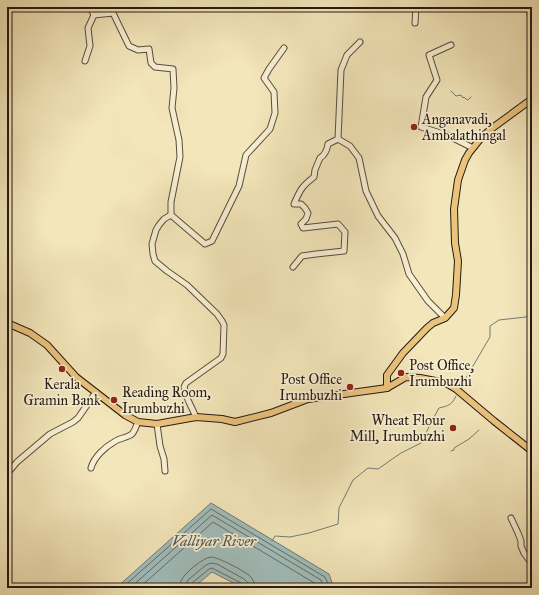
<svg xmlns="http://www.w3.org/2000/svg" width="539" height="595" font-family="'IM FELL Great Primer',serif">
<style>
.water{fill:#a1bdbb;stroke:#707b78}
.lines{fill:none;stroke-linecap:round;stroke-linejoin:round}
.shore{stroke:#646b67;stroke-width:1}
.stream{stroke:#707b78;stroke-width:1}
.minor-casing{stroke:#594c3d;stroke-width:7}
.major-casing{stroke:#261913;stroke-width:8}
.minor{stroke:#f7efd2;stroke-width:5}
.major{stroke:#eac37d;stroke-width:6}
.poi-dot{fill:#8f2418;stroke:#f7efd2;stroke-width:1.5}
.labels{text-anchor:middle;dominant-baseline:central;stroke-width:3.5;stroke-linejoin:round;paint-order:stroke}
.poi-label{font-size:14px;fill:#261913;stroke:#f7efd2;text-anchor:start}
.water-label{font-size:15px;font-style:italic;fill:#51524e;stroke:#f7efd2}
</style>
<rect width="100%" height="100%" fill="#f3e6ba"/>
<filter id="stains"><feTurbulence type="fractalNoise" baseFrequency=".005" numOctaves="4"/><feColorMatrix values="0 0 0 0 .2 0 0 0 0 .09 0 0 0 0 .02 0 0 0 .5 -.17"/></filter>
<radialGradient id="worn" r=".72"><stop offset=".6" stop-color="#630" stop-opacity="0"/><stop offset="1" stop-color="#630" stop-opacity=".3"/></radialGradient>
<polygon class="water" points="211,503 329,574 334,588 243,588 212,572 193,588 116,588"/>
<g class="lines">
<g class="shore">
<polyline points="122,588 211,509 325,577 330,588"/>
<polyline points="130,588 212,515 321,580 324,588"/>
<polyline points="139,588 213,522 316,584 318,588"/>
<path d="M180,588C180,585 180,582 182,579C185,573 204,557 211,557C218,557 246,572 250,576C254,580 254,584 255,588"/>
<polyline points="186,588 186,584 188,580 206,565 211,563 217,564 244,579 248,583 248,588"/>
<polyline points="191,588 192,583 209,569 212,568 241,583 243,585 243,588"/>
</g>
<g class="stream">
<polyline points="451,91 456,96 461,95 463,98 464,97 466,99 468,100 471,97"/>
<polyline points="462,388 463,383 490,337 490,326 499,320 526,317 532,310"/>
<polyline points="451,451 454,450 454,448 469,439 479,430"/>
<path d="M272,541L275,536L290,537L309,533L338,524L339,508L353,480L368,468L378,469L401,453L421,443L433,419L439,408C448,406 452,405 456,396"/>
</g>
<g class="minor-casing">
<g id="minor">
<polyline points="90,7 94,15 113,13 129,46 138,50 149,49 151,63 155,67 173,69 174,88 172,108 179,140 180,157 171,202 171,215"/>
<polyline points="529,7 531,19 532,22"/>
<polyline points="415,23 416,7"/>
<polyline points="451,45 429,55 437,80 426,97 421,127 447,135 473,148"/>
<polyline points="85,61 90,46 88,28 94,15"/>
<polyline points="338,139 341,70 347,55 360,42"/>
<path d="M293,267L302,256L316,254L344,251L345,232L338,224L303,228L301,224L306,219L308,213L305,208L301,204H294C300,190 302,186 314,177L315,170L320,158C325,155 327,150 328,144L338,139L350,146L359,158L366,191L378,216L395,238L403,254L409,274L428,301L445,318"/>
<polyline points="196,417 188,400 184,387 186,383 221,358 223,354 224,325 222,321 217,314 187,285 167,271 155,261 153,254 152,244 156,230 159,225 164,219 171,215 205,244 212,241 239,186 246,155 270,129 275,113 274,92 264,78 269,69 284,48"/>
<polyline points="157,424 160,446 164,459 165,471"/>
<path d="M91,468C94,457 105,447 114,442C119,438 127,438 132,434C135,431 136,426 138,422"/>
<polyline points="7,474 17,462 50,434 73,422 78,418 96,392"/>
<polyline points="511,518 518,533 521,541 521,546 524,553 532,564"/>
</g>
</g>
<g class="major-casing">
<g id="major">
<polyline points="7,323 30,333 47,345 76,377 125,415 138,422 157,424 196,417 222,419 235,422 271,413 308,399 387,388 406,377 420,378 446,383 456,389 494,421 532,451"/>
<polyline points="387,388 387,375 403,353 427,328 433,323 445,318 454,308 456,295 458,261 455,243 454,209 458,180 465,160 469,153 481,138 491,129 532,99"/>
</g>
</g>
<use href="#minor" class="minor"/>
<use href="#major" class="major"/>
</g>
<g class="poi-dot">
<circle cx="414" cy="127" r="4"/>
<circle cx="62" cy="369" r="4"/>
<circle cx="401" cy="373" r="4"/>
<circle cx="350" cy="387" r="4"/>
<circle cx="114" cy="400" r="4"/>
<circle cx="453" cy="428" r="4"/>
</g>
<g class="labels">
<g class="poi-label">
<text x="422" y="119">Anganavadi,<tspan x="422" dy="16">Ambalathingal</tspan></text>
<text x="409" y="365">Post Office,<tspan x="409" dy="16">Irumbuzhi</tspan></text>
<text x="342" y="379" text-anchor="end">Post Office<tspan x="342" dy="16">Irumbuzhi</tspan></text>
<text x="62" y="384" text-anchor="middle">Kerala<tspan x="62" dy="16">Gramin Bank</tspan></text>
<text x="122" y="392">Reading Room,<tspan x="122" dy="16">Irumbuzhi</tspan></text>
<text x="445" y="420" text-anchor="end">Wheat Flour<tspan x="445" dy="16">Mill, Irumbuzhi</tspan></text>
</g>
<g class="water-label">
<text x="214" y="541">Valliyar River</text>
</g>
</g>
<rect width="539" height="595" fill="none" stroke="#f3e6ba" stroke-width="24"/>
<rect x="8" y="8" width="523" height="579" fill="none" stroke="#261913" stroke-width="2"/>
<rect x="12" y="12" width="515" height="571" fill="none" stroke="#261913"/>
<rect width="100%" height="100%" filter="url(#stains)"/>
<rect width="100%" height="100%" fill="url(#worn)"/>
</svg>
